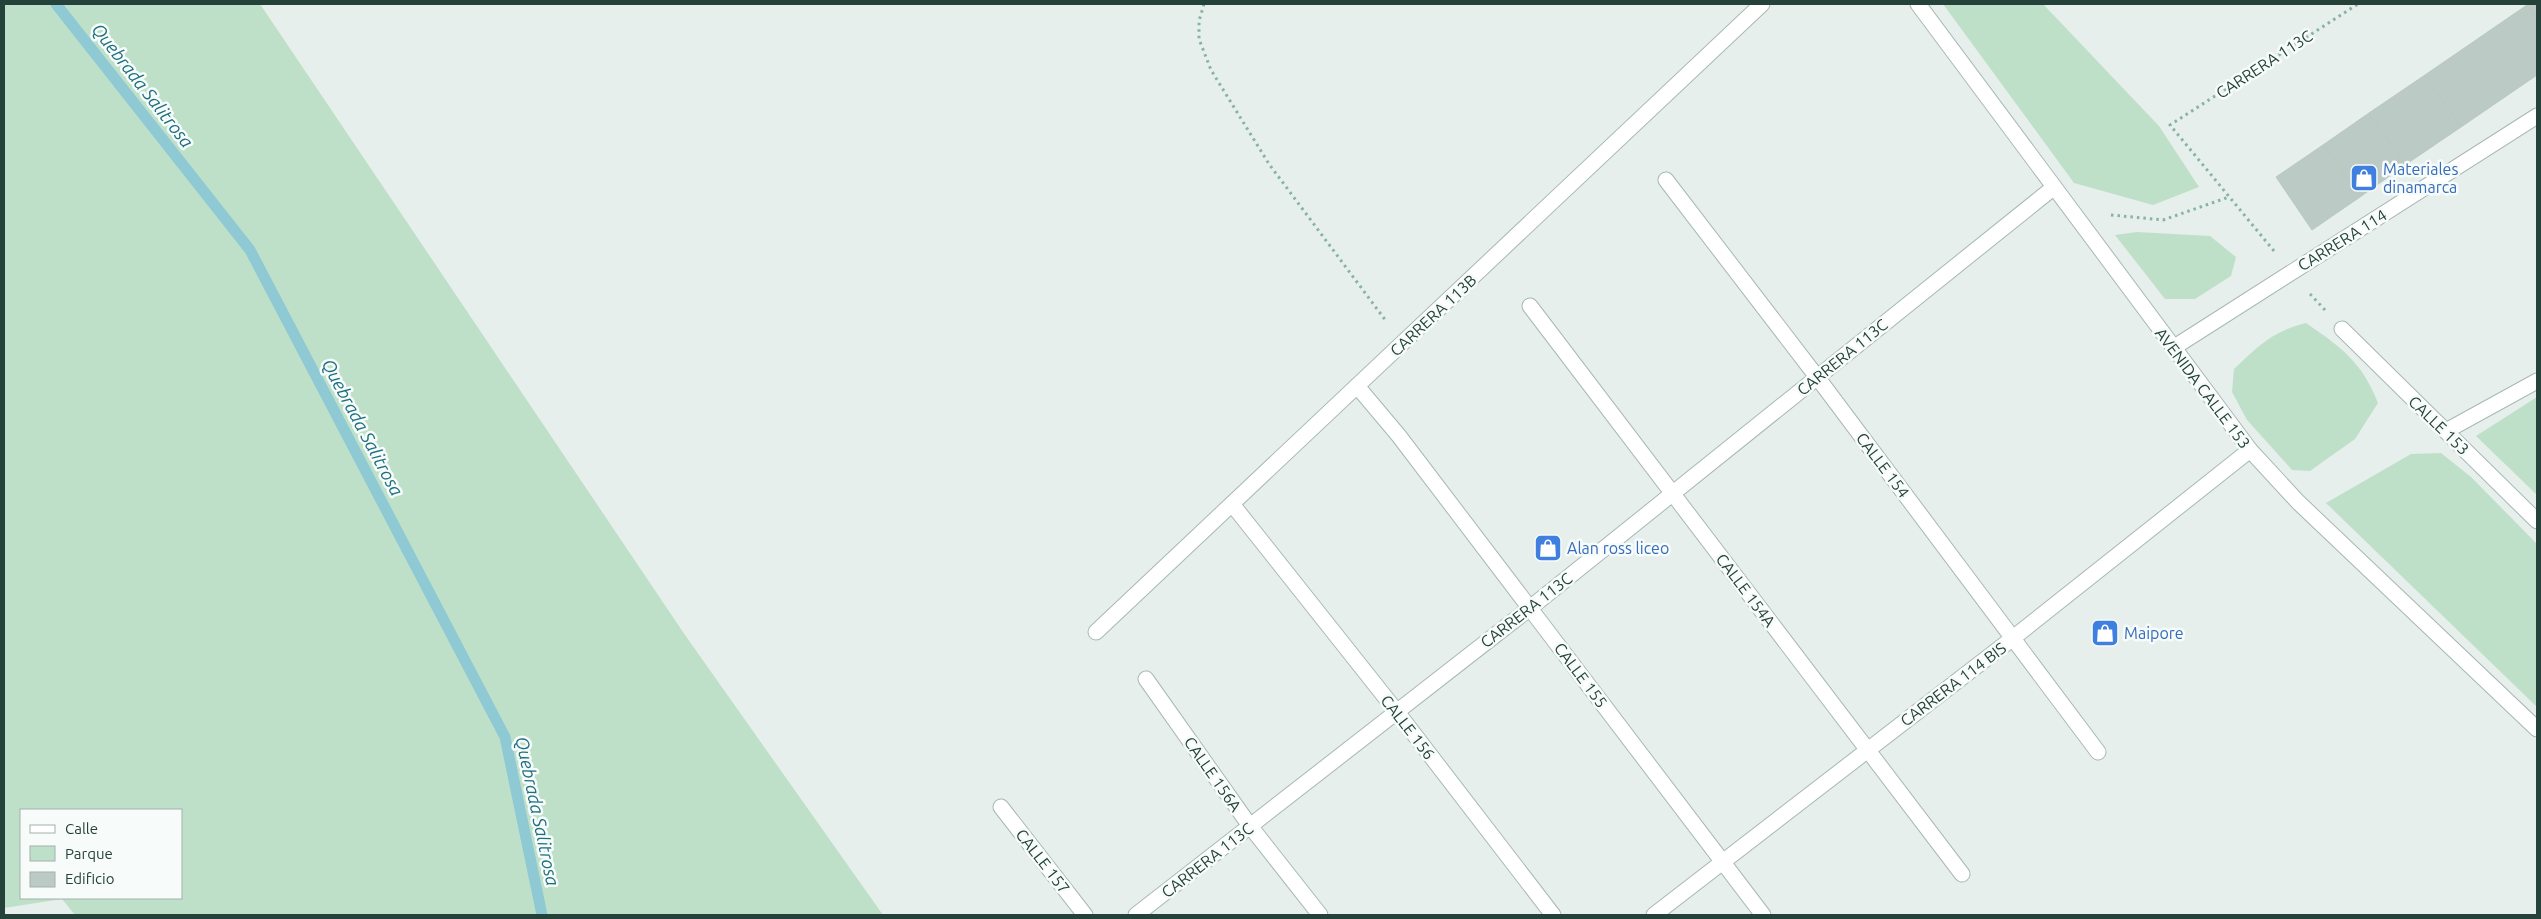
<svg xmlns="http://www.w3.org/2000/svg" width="2541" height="919" font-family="Ubuntu,sans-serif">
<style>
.green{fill:#bfe0c8;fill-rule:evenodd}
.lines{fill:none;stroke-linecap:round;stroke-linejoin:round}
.stream{stroke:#8ec9d4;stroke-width:11}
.building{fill:#bbcac4;stroke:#b8c9c2}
.minor-casing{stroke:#a8b8b2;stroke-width:17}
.path{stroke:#86b3a5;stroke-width:3;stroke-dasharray:2.5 4;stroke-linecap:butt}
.minor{stroke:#fff;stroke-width:15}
.labels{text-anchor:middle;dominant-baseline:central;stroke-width:5;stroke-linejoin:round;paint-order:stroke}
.street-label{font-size:16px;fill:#24423a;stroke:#f7fbf9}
.shop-label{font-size:16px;fill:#366cbe;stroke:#f7fbf9;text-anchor:start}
.water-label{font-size:18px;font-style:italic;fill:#1c6f80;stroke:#f7fbf9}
</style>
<rect width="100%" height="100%" fill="#e6efeb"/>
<g class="green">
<path d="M4,4H260L685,635L883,915H75L62,899L4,908ZM181,810V898H21V810Z"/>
<polygon points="1943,4 2043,4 2159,126 2199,187 2153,205 2074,183"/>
<polygon points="2137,232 2210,236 2236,257 2231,276 2195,299 2165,299 2115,235"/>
<path d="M2306,323C2341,347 2362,362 2378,403L2355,439L2310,471L2292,470L2247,420L2232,392L2234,369C2258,346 2273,331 2306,323Z"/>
<polygon points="2537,397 2537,495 2476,436"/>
<polygon points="2441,453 2471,477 2537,544 2537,707 2326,503 2411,454"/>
</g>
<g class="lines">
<polyline class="stream" points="56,4 250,250 505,737 542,915"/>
</g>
<g class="building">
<polygon points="2529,4 2537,4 2537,21 2527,5"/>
<polygon points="2527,5 2537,21 2537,75 2461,127 2425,75"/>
<polygon points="2425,75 2461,127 2405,165 2369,113"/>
<polygon points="2369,113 2405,165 2360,197 2323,145"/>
<polygon points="2323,145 2360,197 2312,230 2276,177"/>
</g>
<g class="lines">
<g class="minor-casing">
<g id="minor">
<polyline points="1918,4 2250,450 2298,502 2537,729"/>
<polyline points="1666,180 1817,377 2098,752"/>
<polyline points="1530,306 1962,874"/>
<polyline points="2342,329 2537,521"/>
<polyline points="2173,348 2537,116"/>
<polyline points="1357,386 1399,436 1763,915"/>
<polyline points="2446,431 2537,381"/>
<polyline points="1232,504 1397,712 1553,915"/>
<polyline points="1096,632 1762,4"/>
<polyline points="1146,679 1250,826 1320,915"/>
<polyline points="1001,807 1085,915"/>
<polyline points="1136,915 1530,608 2053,188"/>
<polyline points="1654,915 2013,638 2250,450"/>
</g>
</g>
<g class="path">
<polyline points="1204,4 1199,21 1199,39 1211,70 1269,164 1386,321"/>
<polyline points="2111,215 2163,220 2229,197"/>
<polyline points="2274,251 2170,125 2358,4"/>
<polyline points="2310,294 2325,310"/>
</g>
<use href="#minor" class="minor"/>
</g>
<defs>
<g id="shop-square" transform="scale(1.4375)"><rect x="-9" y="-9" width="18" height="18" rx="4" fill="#3f7fe0" stroke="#f7fbf9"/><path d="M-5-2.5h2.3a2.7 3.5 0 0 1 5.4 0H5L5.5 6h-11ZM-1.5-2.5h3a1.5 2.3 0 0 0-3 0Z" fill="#fff"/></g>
</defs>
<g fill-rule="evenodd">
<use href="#shop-square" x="2364" y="178"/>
<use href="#shop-square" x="1548" y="548"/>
<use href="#shop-square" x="2105" y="633"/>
</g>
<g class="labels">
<g class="street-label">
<text transform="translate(2264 64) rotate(-33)">CARRERA 113C</text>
<text transform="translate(2342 240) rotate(-32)">CARRERA 114</text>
<text transform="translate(1433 315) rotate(-43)">CARRERA 113B</text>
<text transform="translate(1842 357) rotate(-39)">CARRERA 113C</text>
<text transform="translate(2203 388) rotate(53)">AVENIDA CALLE 153</text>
<text transform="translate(2439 425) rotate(44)">CALLE 153</text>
<text transform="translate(1883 465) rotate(53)">CALLE 154</text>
<text transform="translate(1746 590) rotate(53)">CALLE 154A</text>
<text transform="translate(1526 610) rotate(-38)">CARRERA 113C</text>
<text transform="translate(1581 675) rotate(53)">CALLE 155</text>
<text transform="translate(1953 684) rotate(-37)">CARRERA 114 BIS</text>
<text transform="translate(1408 727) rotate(52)">CALLE 156</text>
<text transform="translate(1213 774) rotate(55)">CALLE 156A</text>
<text transform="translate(1207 860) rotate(-38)">CARRERA 113C</text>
<text transform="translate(1043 861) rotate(52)">CALLE 157</text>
</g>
<g class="shop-label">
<text x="2383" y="169">Materiales<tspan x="2383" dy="18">dinamarca</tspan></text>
<text x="1567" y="548">Alan ross liceo</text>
<text x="2124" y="633">Maipore</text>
</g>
<g class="water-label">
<text transform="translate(143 85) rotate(52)">Quebrada Salitrosa</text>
<text transform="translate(363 427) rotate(62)">Quebrada Salitrosa</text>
<text transform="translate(538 811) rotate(78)">Quebrada Salitrosa</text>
</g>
</g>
<rect width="2541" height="919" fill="none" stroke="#24423a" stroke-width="10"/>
<rect x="20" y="809" width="162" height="90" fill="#f7fbf9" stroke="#a3b1ad"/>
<rect x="30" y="825" width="25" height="8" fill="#ffffff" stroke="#a3b1ad"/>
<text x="65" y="834" font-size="15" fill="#24423a">Calle</text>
<rect x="30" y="846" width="25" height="15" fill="#bfe0c8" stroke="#a3b1ad"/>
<text x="65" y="859" font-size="15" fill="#24423a">Parque</text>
<rect x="30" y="872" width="25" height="15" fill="#bbcac4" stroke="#a3b1ad"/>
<text x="65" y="884" font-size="15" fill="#24423a">Edificio</text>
</svg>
